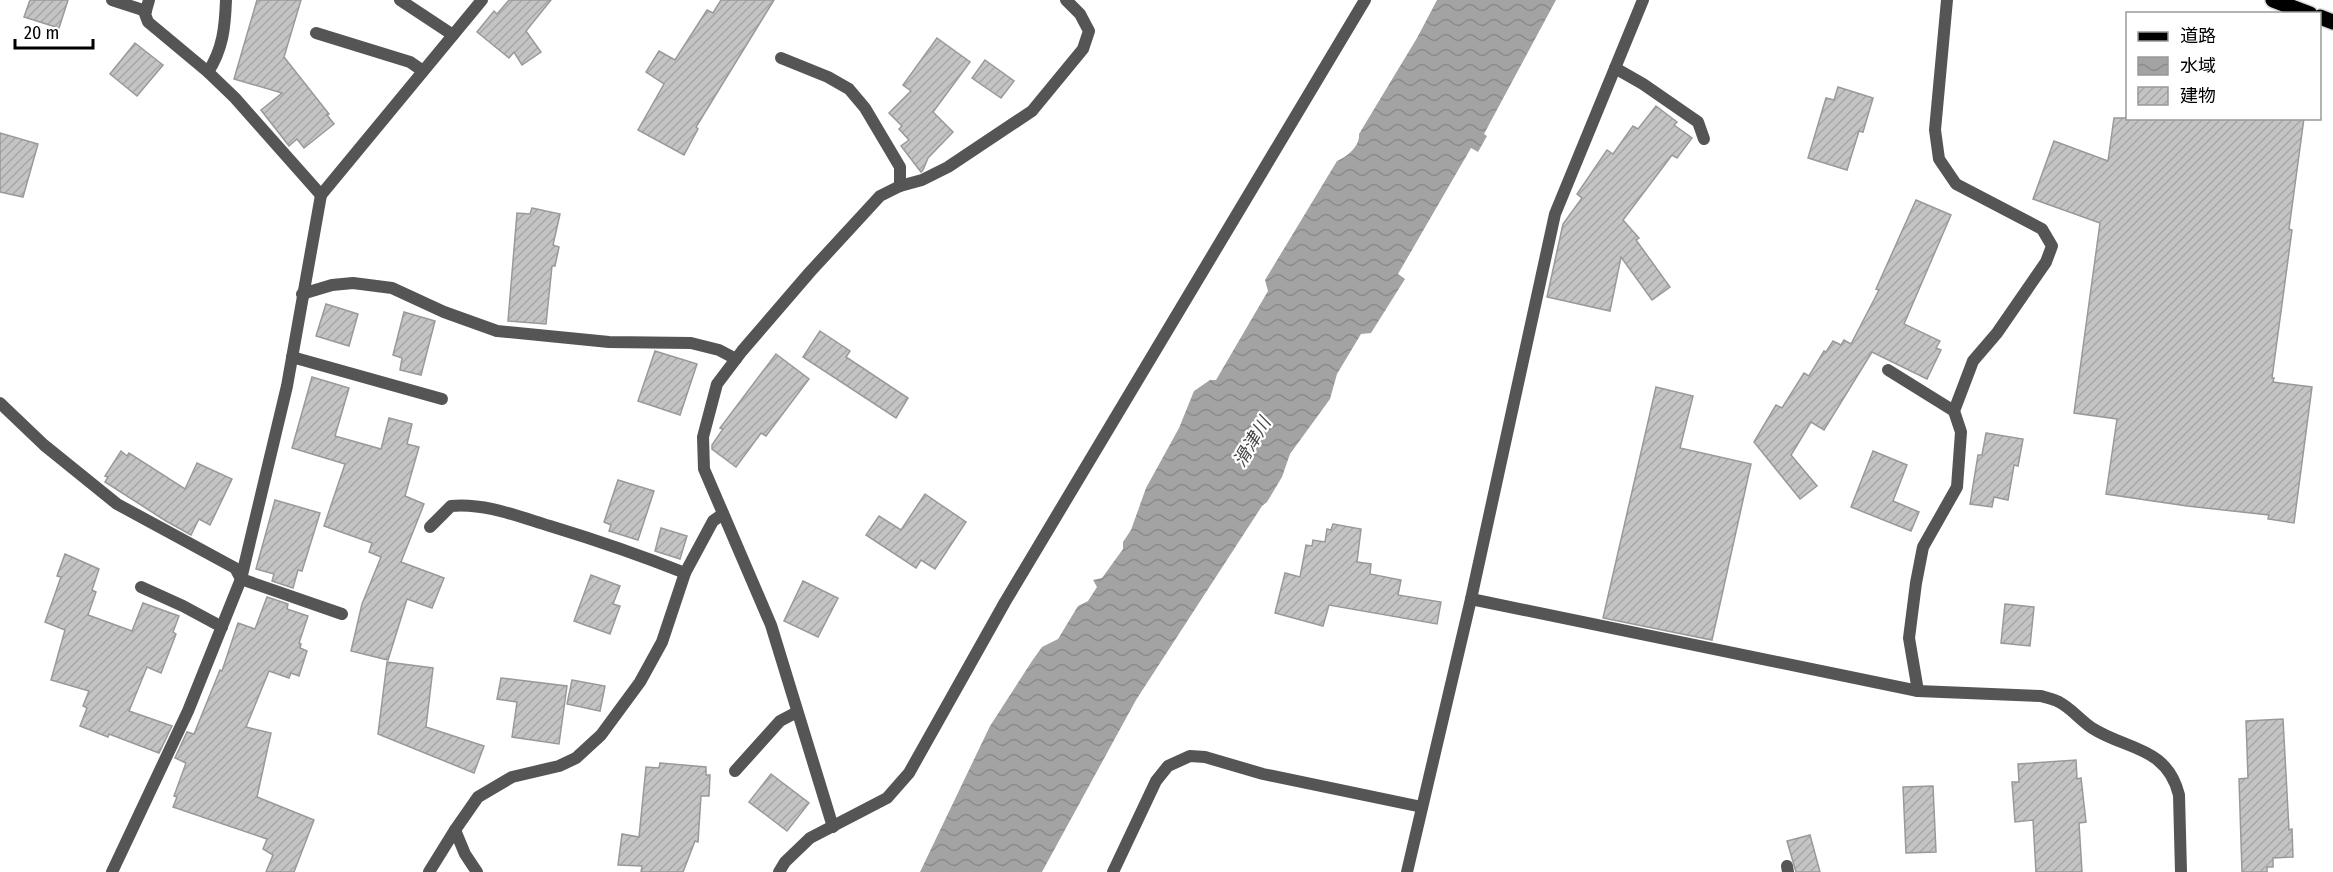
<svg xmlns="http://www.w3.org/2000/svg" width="2333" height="872" font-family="'Fira Sans Condensed','Noto Sans JP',sans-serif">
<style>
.water{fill:url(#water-waves)}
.building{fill:url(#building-hatch);stroke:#999;stroke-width:1.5}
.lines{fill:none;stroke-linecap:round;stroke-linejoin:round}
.primary-casing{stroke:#dbdbdb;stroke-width:18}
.minor{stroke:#555;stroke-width:12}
.primary{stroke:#000;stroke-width:15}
.labels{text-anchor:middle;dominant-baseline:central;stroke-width:4.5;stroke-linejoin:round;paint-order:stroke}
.water-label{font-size:18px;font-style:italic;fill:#444;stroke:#fff}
</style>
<defs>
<pattern id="water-waves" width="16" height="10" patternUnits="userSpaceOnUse" patternTransform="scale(1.5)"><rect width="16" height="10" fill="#a3a3a3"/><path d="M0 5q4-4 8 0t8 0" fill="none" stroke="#8b8b8b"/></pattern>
<pattern id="building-hatch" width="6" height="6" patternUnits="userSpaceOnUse" patternTransform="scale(1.5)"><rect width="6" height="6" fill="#c4c4c4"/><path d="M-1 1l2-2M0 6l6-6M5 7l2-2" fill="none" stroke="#a7a7a7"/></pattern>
</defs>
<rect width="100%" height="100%" fill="#fff"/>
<path class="water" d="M1437,0H1556L1484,134L1487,136L1478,152L1471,148L1398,274L1405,279L1371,333L1361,334L1337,374L1330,399L1290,454L1282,477L1267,502L1262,506L1136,700L1042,872H920L990,726L1032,661L1042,647L1058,639L1078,606L1088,601L1097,587L1093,580L1102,578L1123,549V542L1131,530L1146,488L1179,428L1194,391L1210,380H1216L1268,291L1265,280L1337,161C1348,156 1360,146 1359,134L1417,38Z"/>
<g class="building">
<polygon points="30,0 68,0 59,28 24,17"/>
<polygon points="257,0 301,0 284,57 329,114 327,115 334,124 304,148 297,139 289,146 261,110 282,93 234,79"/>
<polygon points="509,0 551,0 526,31 541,52 522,65 514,52 509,58 477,32 494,11 497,14"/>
<polygon points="721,0 774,0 696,127 698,129 684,155 638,130 664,84 646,72 659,51 675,60 707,10 713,13"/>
<polygon points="937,38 970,62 933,112 953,132 928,158 923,170 921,172 901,146 909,140 899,129 902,126 889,113 911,91 903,85"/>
<polygon points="135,43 163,65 137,96 110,74"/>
<polygon points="985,60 1014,81 1001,98 972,78"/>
<polygon points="1838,87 1873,98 1863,132 1859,131 1847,170 1808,158 1826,98 1834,100"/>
<polygon points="1656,106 1677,122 1674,125 1692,138 1677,158 1672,155 1623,220 1639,238 1636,240 1670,287 1652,300 1621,257 1610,311 1547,297 1563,224 1582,198 1577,194 1607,150 1613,154 1633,126 1638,129"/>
<polygon points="2114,118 2304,118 2289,229 2292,230 2272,378 2274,378 2273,382 2312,387 2294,523 2268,519 2269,515 2187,506 2106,494 2117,419 2074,413 2100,223 2033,199 2054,141 2108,161"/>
<polygon points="0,133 38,144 23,197 0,192"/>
<polygon points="1916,200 1951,215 1904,324 1940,341 1936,348 1941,350 1927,379 1872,352 1824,430 1811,422 1791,455 1817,486 1800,499 1754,442 1776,405 1782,408 1804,373 1809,376 1824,351 1826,352 1833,341 1841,345 1844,340 1851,344 1879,290 1876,289"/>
<polygon points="532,208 560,214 553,245 559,247 555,266 552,266 546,324 508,321 517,213 530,214"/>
<polygon points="326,304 358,314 349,346 316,336"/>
<polygon points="404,312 435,321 421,375 400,370 402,358 393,355"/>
<polygon points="820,331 850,351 846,357 908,398 896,418 803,357"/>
<polygon points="655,351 697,364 680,415 638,401"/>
<polygon points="776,354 809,379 766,436 761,433 736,467 712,449 712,445 723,429 720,428"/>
<polygon points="312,377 349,388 335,436 381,449 389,418 412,424 407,444 419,447 405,496 424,504 401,562 444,578 432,608 407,599 388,660 351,651 362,604 381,557 369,552 372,543 324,526 345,464 292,448"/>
<polygon points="1656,387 1693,396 1680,448 1751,464 1712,640 1603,618"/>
<polygon points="1986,433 2023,439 2018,466 2014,465 2008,500 1994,497 1992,507 1970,504 1978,455 1982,455"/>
<polygon points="121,451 127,456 129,453 185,489 197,463 232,479 210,525 199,519 191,535 166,521 105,482 108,477 105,476"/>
<polygon points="1873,451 1907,465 1893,501 1919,512 1911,531 1851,507"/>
<polygon points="618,480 654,491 638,540 609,531 611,525 604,522"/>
<polygon points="925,494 966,522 935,569 921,560 916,568 866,535 879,516 901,530"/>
<polygon points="275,500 320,513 302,571 298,570 293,588 272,581 274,574 256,569"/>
<polygon points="1333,524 1361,529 1357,562 1371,564 1370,574 1401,580 1398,595 1441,602 1437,624 1329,605 1323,626 1275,613 1285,573 1300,577 1306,545 1312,546 1313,540 1325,542 1327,529 1331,530"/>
<polygon points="661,528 687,536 680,559 655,551"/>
<polygon points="65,554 99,569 92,590 96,592 88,615 132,631 143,603 179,616 173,632 176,634 161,673 147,667 129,711 172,726 159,753 109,734 108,737 80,726 87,708 83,706 89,691 51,680 65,630 45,622 61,577 57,576"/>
<polygon points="591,575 620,586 613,604 620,606 610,634 574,621"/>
<polygon points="803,581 838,598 818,637 784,621"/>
<polygon points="267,597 288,604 287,609 308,616 299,643 301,644 300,648 307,651 299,676 291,673 289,678 269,671 246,727 271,733 257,797 314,820 294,872 266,872 273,855 263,849 267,839 173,807 177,797 174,796 186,763 175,758 187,732 194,734 220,670 222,671 238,623 255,629"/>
<polygon points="2005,604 2034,607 2030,646 2001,643"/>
<polygon points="387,662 433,668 426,727 484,746 474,773 378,734"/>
<polygon points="501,678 567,686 559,744 512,737 517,702 497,699"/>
<polygon points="572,680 605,686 600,711 567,704"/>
<polygon points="2283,719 2289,830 2292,829 2293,857 2273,858 2273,867 2267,867 2267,872 2242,872 2239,779 2248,778 2246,721"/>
<polygon points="2076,760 2077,779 2081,778 2086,822 2079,823 2082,872 2036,872 2033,820 2015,822 2012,782 2019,782 2018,764"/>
<polygon points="660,763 706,767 706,775 710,775 709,796 701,796 698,842 695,841 683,872 641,872 642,866 618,865 622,834 639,837 646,767 659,768"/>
<polygon points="771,774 809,803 787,831 749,802"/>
<polygon points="1933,786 1936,852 1906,853 1903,787"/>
<polygon points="1810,835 1820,872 1796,872 1787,841"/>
</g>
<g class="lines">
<g class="primary-casing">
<g id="primary">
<polyline points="2273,0 2310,14"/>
<polyline points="2320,17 2333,22"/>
</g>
</g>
<g class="minor">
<polyline points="112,0 146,11"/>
<polyline points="149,0 145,14 148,22 208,72 235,98 321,195"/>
<polyline points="400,0 453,35"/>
<polyline points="316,33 410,62 423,71"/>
<polyline points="781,58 828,77 849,89 865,108 900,167 900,186"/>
<polyline points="1615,68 1643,84 1698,122 1704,139"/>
<path d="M208,72C223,49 225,27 226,0"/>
<polyline points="302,294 332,285 353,283 392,288 444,312 497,331 609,342 691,343 719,350 736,359"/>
<polyline points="292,357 442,399"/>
<polyline points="1888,370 1954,411"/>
<polyline points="0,403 44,445 117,504 235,568 241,579 342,614"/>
<path d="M430,527L451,506C485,503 517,516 550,526C596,540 640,555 685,573"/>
<polyline points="141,587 183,606 222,627"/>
<path d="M1471,599L1918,691L2041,696C2047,698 2054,699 2059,702C2071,708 2080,720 2092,728C2126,750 2167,746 2179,795L2181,872"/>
<polyline points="1918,691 1909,638 1916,583 1923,547 1957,487 1961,432 1954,411 1973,361 1997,333 2046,262 2052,246 2042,229 1956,184 1939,159 1935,130 1947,0"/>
<polyline points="735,771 780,721 797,712"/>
<polyline points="833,827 771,625 704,469 703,437 717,384 742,351 810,272 880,196 900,186 922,180 948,167 1032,111 1083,49 1089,31 1080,14 1066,0"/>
<polyline points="455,830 465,854 477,872"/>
<polyline points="1787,866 1788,872"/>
<polyline points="112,872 188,711 241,579 287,386 321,195 482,0"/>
<polyline points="429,872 455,830 478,797 512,777 559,766 576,758 601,735 640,682 662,642 685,573 713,521 723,514"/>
<polyline points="779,872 785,862 810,838 887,798 909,773 1005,602 1365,0"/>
<polyline points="1113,872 1156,781 1168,766 1190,756 1205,757 1263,774 1422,807"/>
<polyline points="1407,872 1471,599 1555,214 1643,0"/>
</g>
<use href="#primary" class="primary"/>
</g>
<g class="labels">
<g class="water-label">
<text transform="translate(1252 442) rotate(-59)">滑津川</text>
</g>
</g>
<rect x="2126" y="12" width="195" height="108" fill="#ffffff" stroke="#999999" stroke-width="1.5"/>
<rect x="2138" y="32" width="30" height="9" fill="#000000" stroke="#999999" stroke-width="1.5"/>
<text x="2180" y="42" font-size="18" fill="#000000">道路</text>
<rect x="2138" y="57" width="30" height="18" fill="url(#water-waves)" stroke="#999999" stroke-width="1.5"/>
<text x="2180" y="72" font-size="18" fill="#000000">水域</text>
<rect x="2138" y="87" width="30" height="18" fill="url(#building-hatch)" stroke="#999999" stroke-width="1.5"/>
<text x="2180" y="102" font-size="18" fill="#000000">建物</text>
<path d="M15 39v9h78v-9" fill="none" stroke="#000000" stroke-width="3"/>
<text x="24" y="39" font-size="18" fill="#000000" stroke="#ffffff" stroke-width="4.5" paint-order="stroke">20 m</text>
</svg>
